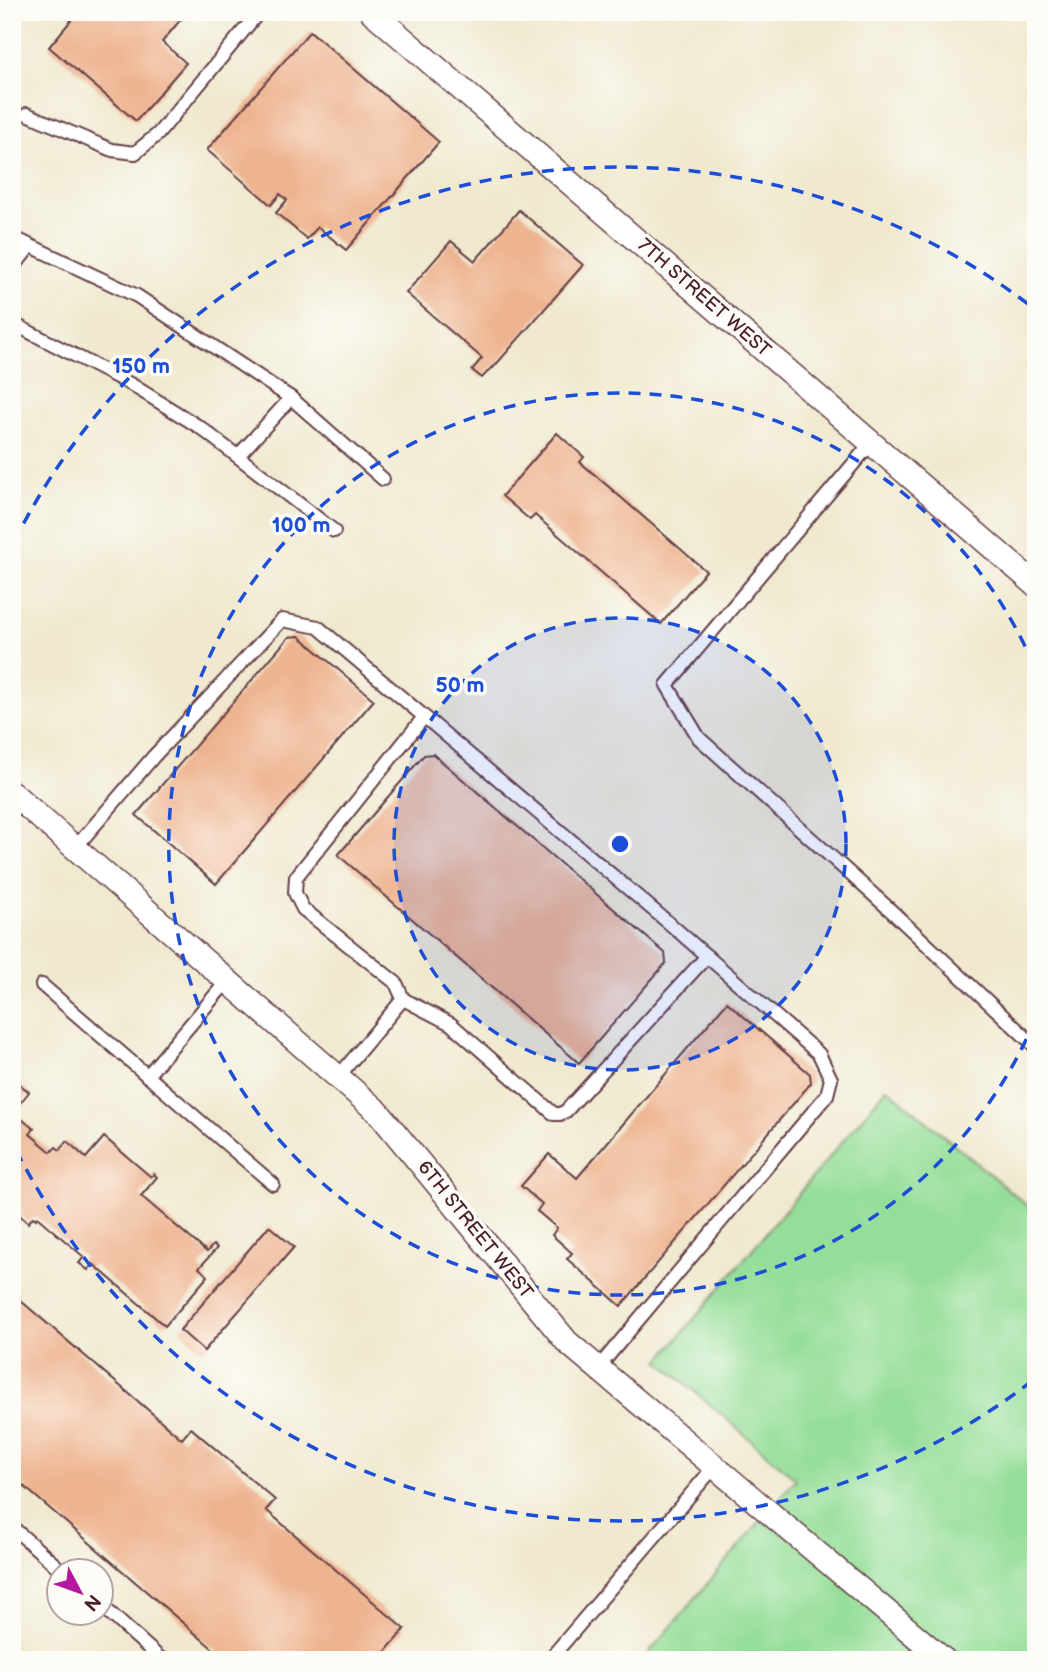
<svg xmlns="http://www.w3.org/2000/svg" width="1048" height="1672" font-family="'Balsamiq Sans',sans-serif">
<style>
.green{fill:#95de99;stroke:#707e62;stroke-width:2}
.building{fill:#eeb490}
.lines{fill:none;stroke-linecap:round;stroke-linejoin:round}
.service-casing{stroke:#633d44;stroke-width:16}
.minor-casing{stroke:#633d44;stroke-width:26}
.service{stroke:#fff;stroke-width:12}
.minor{stroke:#fff;stroke-width:23}
.ring{fill:none;stroke:#1d4ed8;stroke-width:3.5;stroke-dasharray:12 9}
.labels{text-anchor:middle;dominant-baseline:central;stroke-width:7;stroke-linejoin:round;paint-order:stroke}
.street-label{font-size:19px;fill:#4a1f2b;stroke:#fdfcf7}
.centre{fill:#1d4ed8;stroke:#fdfcf7;stroke-width:3.5}
.ring-label{font-size:21px;text-anchor:middle;font-weight:bold;fill:#1d4ed8;stroke:#fdfcf7;stroke-width:7;stroke-linejoin:round;paint-order:stroke}
</style>
<rect width="100%" height="100%" fill="#fdfcf7"/>
<filter id="ink" filterUnits="userSpaceOnUse"><feTurbulence type="fractalNoise" baseFrequency=".0143" numOctaves="2"/><feDisplacementMap in="SourceGraphic" scale="14" xChannelSelector="R" yChannelSelector="G"/><feConvolveMatrix kernelMatrix="1 2 1 2 8 2 1 2 1" color-interpolation-filters="sRGB"/></filter>
<filter id="wash" filterUnits="userSpaceOnUse"><feTurbulence type="fractalNoise" baseFrequency=".00686" numOctaves="4" result="noise"/><feDisplacementMap in="SourceGraphic" scale="28" xChannelSelector="R" yChannelSelector="G"/><feGaussianBlur stdDeviation="1.57" result="paint"/><feColorMatrix in="noise" values="0 0 0 0 0 0 0 0 0 0 0 0 0 0 0 0 0 1.4 0 .05"/><feComposite in="paint" operator="in"/></filter>
<g filter="url(#wash)">
<rect width="100%" height="100%" fill="#f0e9cf"/>
<polygon class="green" points="887,1088 1036,1213 1036,1660 643,1660 796,1479 659,1361"/>
<g id="blocks">
<g class="building">
<polygon points="78,12 187,12 162,42 186,63 136,121 49,47"/>
<polygon points="310,31 439,142 346,250 318,227 307,239 276,213 287,200 280,194 271,205 207,150"/>
<polygon points="519,210 583,265 493,368 492,367 482,378 472,370 482,358 406,293 451,241 475,261"/>
<polygon points="557,433 584,457 580,462 706,571 661,624 535,515 530,520 502,496"/>
<polygon points="299,636 374,700 216,884 136,815 289,637"/>
<polygon points="433,754 665,953 666,963 579,1063 338,855 424,755"/>
<polygon points="727,1002 810,1074 811,1083 621,1306 567,1259 572,1253 552,1235 557,1228 537,1211 542,1204 521,1186 549,1154 577,1178"/>
<polygon points="12,1078 29,1092 13,1112 34,1129 30,1134 51,1152 56,1147 60,1150 67,1141 86,1158 104,1137 151,1177 154,1174 157,1177 141,1196 207,1252 213,1245 217,1248 199,1268 208,1276 165,1326 93,1264 88,1270 79,1263 84,1257 37,1217 36,1219 33,1217 28,1223 14,1210 12,1212"/>
<polygon points="269,1226 294,1247 204,1351 180,1330"/>
<polygon points="14,1295 182,1439 191,1428 275,1500 266,1510 405,1629 378,1660 226,1660 12,1476 12,1298"/>
</g>
</g>
</g>
<g filter="url(#ink)">
<use href="#blocks" fill-opacity="0" stroke="#633d44" stroke-width="2"/>
<g class="lines">
<g class="service-casing">
<g id="service">
<polyline points="27,114 112,150 135,153 158,134 259,12"/>
<polyline points="12,237 137,296 291,398 383,479"/>
<polyline points="12,269 30,246"/>
<polyline points="12,323 132,385 201,428 334,531"/>
<polyline points="871,443 667,685 699,738 887,907 1036,1047"/>
<polyline points="238,456 291,398"/>
<polyline points="75,848 154,756 282,620 318,627 670,924 819,1054 831,1079 827,1095 598,1368"/>
<polyline points="42,985 273,1184"/>
<polyline points="403,999 396,983 303,909 295,893 296,877 424,717"/>
<polyline points="147,1076 228,980"/>
<polyline points="338,1077 403,999 451,1024 554,1114 560,1114 566,1111 707,956"/>
<polyline points="12,1527 61,1570"/>
<polyline points="102,1606 162,1660"/>
<polyline points="549,1660 715,1466"/>
</g>
</g>
<g class="minor-casing">
<g id="minor">
<polyline points="372,12 1036,585"/>
<polyline points="12,793 378,1112 567,1342 944,1660"/>
</g>
</g>
<use href="#service" class="service"/>
<use href="#minor" class="minor"/>
</g>
</g>
<circle cx="620" cy="844" r="226" fill="#1d4ed8" fill-opacity=".12"/>
<g class="ring">
<circle cx="620" cy="844" r="226"/>
<path d="M1035 1020A451 451 0 1 1 1035 668"/>
<path d="M1032 1381A677 677 0 0 1 14 1146M14 542A677 677 0 0 1 1032 307"/>
</g>
<g class="labels">
<g class="street-label">
<text transform="translate(704 298) rotate(41)">7TH STREET WEST</text>
<text transform="translate(475 1230) rotate(51)">6TH STREET WEST</text>
</g>
</g>
<circle cx="620" cy="844" r="10" class="centre"/>
<g class="ring-label">
<text x="141" y="373">150 m</text>
<text x="301" y="532">100 m</text>
<text x="460" y="692">50 m</text>
</g>
<rect width="1048" height="1672" fill="none" stroke="#fdfcf7" stroke-width="42"/>
<g transform="translate(80 1592) rotate(131)"><circle r="33" fill="#fdfcf7" stroke="#b5a4a5" stroke-width="2"/>
<path d="M0-5L12 26L0 18L-12 26Z" fill="#b5179e"/>
<text y="-10" font-size="19" font-weight="bold" text-anchor="middle" fill="#4a1f2b">N</text>
</g>
</svg>
